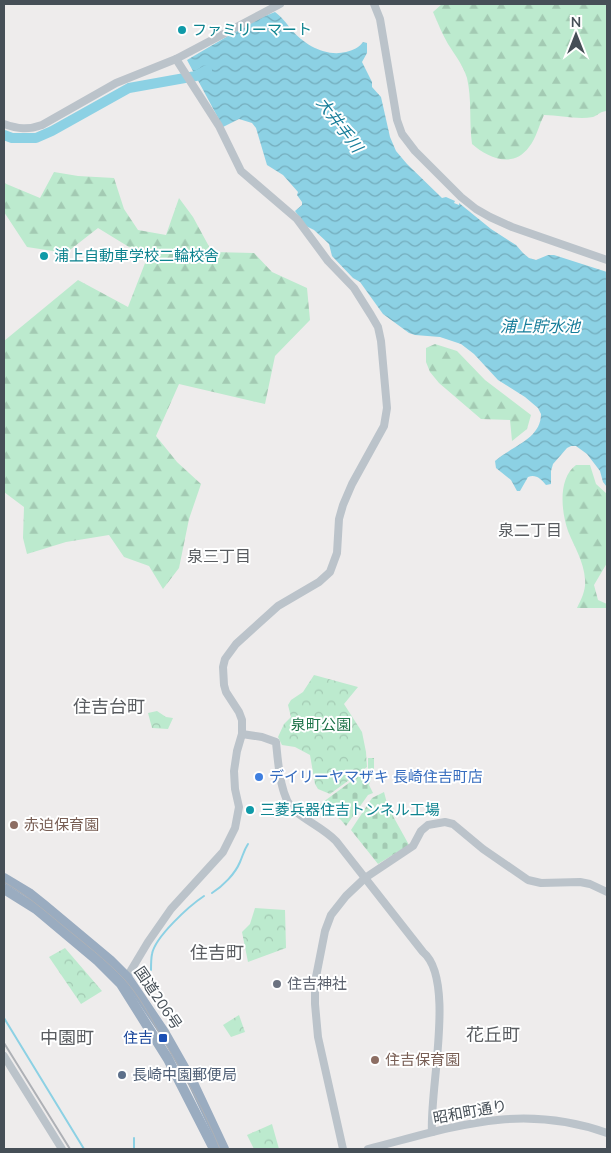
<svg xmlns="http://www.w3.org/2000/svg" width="611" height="1153" font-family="'Nunito Sans','Noto Sans JP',sans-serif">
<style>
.forest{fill:url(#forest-firs)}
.cemetery{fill:url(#cemetery-stones)}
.park{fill:url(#park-crowns)}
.water{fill:url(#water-waves)}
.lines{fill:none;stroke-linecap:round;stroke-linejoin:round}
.stream{stroke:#8cd1e4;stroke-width:2}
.river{stroke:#8cd1e4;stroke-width:10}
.tertiary{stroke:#bbc3ca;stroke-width:8}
.trunk{stroke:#9aacc0;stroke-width:10}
.tram{stroke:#aeb1b6;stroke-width:1}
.rail{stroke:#aeb1b6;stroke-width:2}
.culture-dot{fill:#0f9aa8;stroke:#fff;stroke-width:2}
.shop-dot{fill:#3f7fe0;stroke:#fff;stroke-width:2}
.education-dot{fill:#8d6e63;stroke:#fff;stroke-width:2}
.worship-dot{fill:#6b7280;stroke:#fff;stroke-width:2}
.transit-dot{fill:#1a4fb4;stroke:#fff;stroke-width:2}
.service-dot{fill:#5c6f8a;stroke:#fff;stroke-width:2}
.labels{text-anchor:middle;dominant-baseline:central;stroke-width:4;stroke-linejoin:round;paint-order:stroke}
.culture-label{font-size:15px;fill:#0d838f;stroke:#fff;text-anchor:start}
.park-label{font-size:15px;fill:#1d7248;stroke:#fff}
.shop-label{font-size:15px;fill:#366cbe;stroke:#fff;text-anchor:start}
.education-label{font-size:15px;fill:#785e54;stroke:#fff;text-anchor:start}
.worship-label{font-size:15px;fill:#5b616d;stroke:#fff;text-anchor:start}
.street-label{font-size:15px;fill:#464f57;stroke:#fff}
.transit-label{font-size:15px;fill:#164399;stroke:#fff;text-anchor:end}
.service-label{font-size:15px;fill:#4e5e75;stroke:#fff;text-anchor:start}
.water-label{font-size:16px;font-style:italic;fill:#167d9a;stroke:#fff}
.neighbourhood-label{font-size:16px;fill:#595c60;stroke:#fff}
.quarter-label{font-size:18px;fill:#595c60;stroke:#fff}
</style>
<defs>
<pattern id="forest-firs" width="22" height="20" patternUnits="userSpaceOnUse" patternTransform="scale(1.25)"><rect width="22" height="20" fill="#bceace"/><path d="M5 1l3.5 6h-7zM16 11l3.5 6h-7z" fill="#a3cab3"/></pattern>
<pattern id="cemetery-stones" width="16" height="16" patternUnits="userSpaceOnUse" patternTransform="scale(1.25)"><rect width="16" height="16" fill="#bceace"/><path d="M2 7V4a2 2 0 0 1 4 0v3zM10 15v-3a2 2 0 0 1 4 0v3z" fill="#a3cab3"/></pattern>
<pattern id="park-crowns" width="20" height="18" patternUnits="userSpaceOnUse" patternTransform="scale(1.25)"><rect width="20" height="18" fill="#bceace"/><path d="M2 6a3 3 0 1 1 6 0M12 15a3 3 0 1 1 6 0" fill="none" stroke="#a3cab3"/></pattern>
<pattern id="water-waves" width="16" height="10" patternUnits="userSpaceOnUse" patternTransform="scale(1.25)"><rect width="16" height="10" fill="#8cd1e4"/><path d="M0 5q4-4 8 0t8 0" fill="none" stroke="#74acbc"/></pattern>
</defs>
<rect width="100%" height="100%" fill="#eeecec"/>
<g class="forest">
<path d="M442,4H607V111C601,111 598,115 593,117C577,120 560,115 544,115C539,125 536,139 529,147C513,169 488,158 472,144C469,122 472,99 467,78C463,65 455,55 448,44C442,34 438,23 433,12Z"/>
<polygon points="54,172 78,176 114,178 124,209 138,230 166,235 179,198 193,217 212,252 254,253 272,272 307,288 310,320 275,356 265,404 179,384 156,436 177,462 201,484 189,519 179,568 163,589 149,566 124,557 109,535 66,542 27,554 23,538 24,507 4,492 4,341 78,280 128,307 147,258 98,228 66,253 27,247 4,212 4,183 40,198"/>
<polygon points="435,344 457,351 485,380 531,415 527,429 512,441 510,420 481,419 439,383 430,372 426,362 426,348"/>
<path d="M576,465H590L596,484L607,494V563L594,585L598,600L607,604V608H577C582,598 586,590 585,579C584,562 574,546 568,531C561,511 558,478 576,465Z"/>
</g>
<g class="cemetery">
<polygon points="368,758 374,758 374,776 372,776 369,785 373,793 368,795 346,826 341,820 319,805 368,769"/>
<polygon points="384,792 388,807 409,845 378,864 351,830 372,798"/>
</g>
<g class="park">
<polygon points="314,675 358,687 344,704 362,732 366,752 367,767 330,794 318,789 315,784 310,755 295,747 282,745 278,737 284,724 291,717 288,705 291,700 303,692"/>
<polygon points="157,711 166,717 173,718 168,729 152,728 148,713"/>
<polygon points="255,908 285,910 286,948 248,962 242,932 250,924"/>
<polygon points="65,948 102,991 81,1004 49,957"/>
<polygon points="239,1015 245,1032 231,1037 223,1025"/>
<polygon points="272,1124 279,1149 254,1149 247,1135"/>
</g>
<path class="water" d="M275,12C282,17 286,23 291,29C304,45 326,57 346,52C353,50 359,48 363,42L367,43V53L362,62L372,82V87L381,97L390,137L396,151L407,164L442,198L446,197L455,201L454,203L459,205V203L491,229L516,245L523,253L529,258L536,260L548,255H554L607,272V487L603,482L600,471L587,454L576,446H571L567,448L553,464L551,471V484L546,485C541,479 536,474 528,477L520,491H517L511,480L496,468L495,461C512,446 541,439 541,414L538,408L525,397L498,380L474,354L461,344L440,337L415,335L409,333L383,314L360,282L353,278L332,256L329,244L314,230L306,226L295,211L302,205V202L297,195L298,192L283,175L267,165L256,128L252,123L239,119L223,127L187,60L257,19Z"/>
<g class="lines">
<g class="stream">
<path d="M212,893C223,886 235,874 240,862C243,855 244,850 248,844"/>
<path d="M151,970C151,965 151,959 152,954C155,937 189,906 204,896"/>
<polyline points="4,1018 84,1149"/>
<polyline points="134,1138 134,1149"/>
</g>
<polyline class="river" points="4,135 12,138 36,138 52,131 129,88 196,76 207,70"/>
<g class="tertiary">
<polyline points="374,4 380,19 397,120 402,134 415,151 461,197 476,209 490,217 512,227 607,260"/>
<path d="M4,124C18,129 28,130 42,125L116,83L176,59L280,4"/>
<path d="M242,734L262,737L276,742C278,761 280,799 295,811C308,822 323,828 336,841L423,952C456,979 429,1091 432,1132"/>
<polyline points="127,977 148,942 171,909 223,852 235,828 239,807 235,789 234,771 237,751 242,734 242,720 239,712 226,692 224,685 223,667 225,659 236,644 278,606 319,582 330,572 337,553 339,519 343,505 352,484 384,426 387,408 381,341 378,327 371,315 354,288 328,261 297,219 241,171 219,126 176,59"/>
<polyline points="4,1056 62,1149"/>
<polyline points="343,1149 318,1037 315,1004 315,982 325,931 331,915 346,896 365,878 413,846 421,831 428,825 445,822 453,824 483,849 528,880 541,883 580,882 590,884 607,892"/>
<path d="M368,1149C453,1127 520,1102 607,1133"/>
</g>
<g class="trunk">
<polyline points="4,878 29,893 44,905 110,960 127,977 164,1032 193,1083 224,1149"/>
<polyline points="4,889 36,909 98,961 121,984 168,1059 214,1149"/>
</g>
<path class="tram" d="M4,882C25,894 43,909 62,925C84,943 106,960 125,980C140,997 151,1018 162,1038C184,1074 204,1110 220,1149"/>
<polyline class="rail" points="4,1043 70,1149"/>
</g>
<g class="culture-dot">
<circle cx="182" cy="30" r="5"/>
<circle cx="44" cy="256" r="5"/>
<circle cx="250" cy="810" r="5"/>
</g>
<circle class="shop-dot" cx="259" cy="777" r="5"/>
<g class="education-dot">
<circle cx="14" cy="825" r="5"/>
<circle cx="375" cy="1060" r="5"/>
</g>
<circle class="worship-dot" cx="277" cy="984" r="5"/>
<rect class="transit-dot" x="158" y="1033" width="10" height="10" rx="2.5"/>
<circle class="service-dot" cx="122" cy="1075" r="5"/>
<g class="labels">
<g class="culture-label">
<text x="192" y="30">ファミリーマート</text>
<text x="54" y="256">浦上自動車学校二輪校舎</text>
<text x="260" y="810">三菱兵器住吉トンネル工場</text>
</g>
<g class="park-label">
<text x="321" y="725">泉町公園</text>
</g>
<g class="shop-label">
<text x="269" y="777">デイリーヤマザキ 長崎住吉町店</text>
</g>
<g class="education-label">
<text x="24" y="825">赤迫保育園</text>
<text x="385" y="1060">住吉保育園</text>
</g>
<g class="worship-label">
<text x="287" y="984">住吉神社</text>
</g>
<g class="street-label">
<text transform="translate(158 998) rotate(56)">国道206号</text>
<text transform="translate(470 1112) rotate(-10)">昭和町通り</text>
</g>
<g class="transit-label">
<text x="153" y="1038">住吉</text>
</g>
<g class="service-label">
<text x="132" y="1075">長崎中園郵便局</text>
</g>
<g class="water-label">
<text transform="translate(339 125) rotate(53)">大井手川</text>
<text x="540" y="327">浦上貯水池</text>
</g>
<g class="neighbourhood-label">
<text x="530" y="531">泉二丁目</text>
<text x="219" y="557">泉三丁目</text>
</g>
<g class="quarter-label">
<text x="109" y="707">住吉台町</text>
<text x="217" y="953">住吉町</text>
<text x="493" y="1035">花丘町</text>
<text x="67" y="1038">中園町</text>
</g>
</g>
<rect width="611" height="1153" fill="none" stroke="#464f57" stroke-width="10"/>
<g transform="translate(576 35)" stroke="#ffffff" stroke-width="4" paint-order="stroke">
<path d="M0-4L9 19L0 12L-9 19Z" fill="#464f57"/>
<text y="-8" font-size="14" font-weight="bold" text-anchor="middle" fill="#464f57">N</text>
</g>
</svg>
